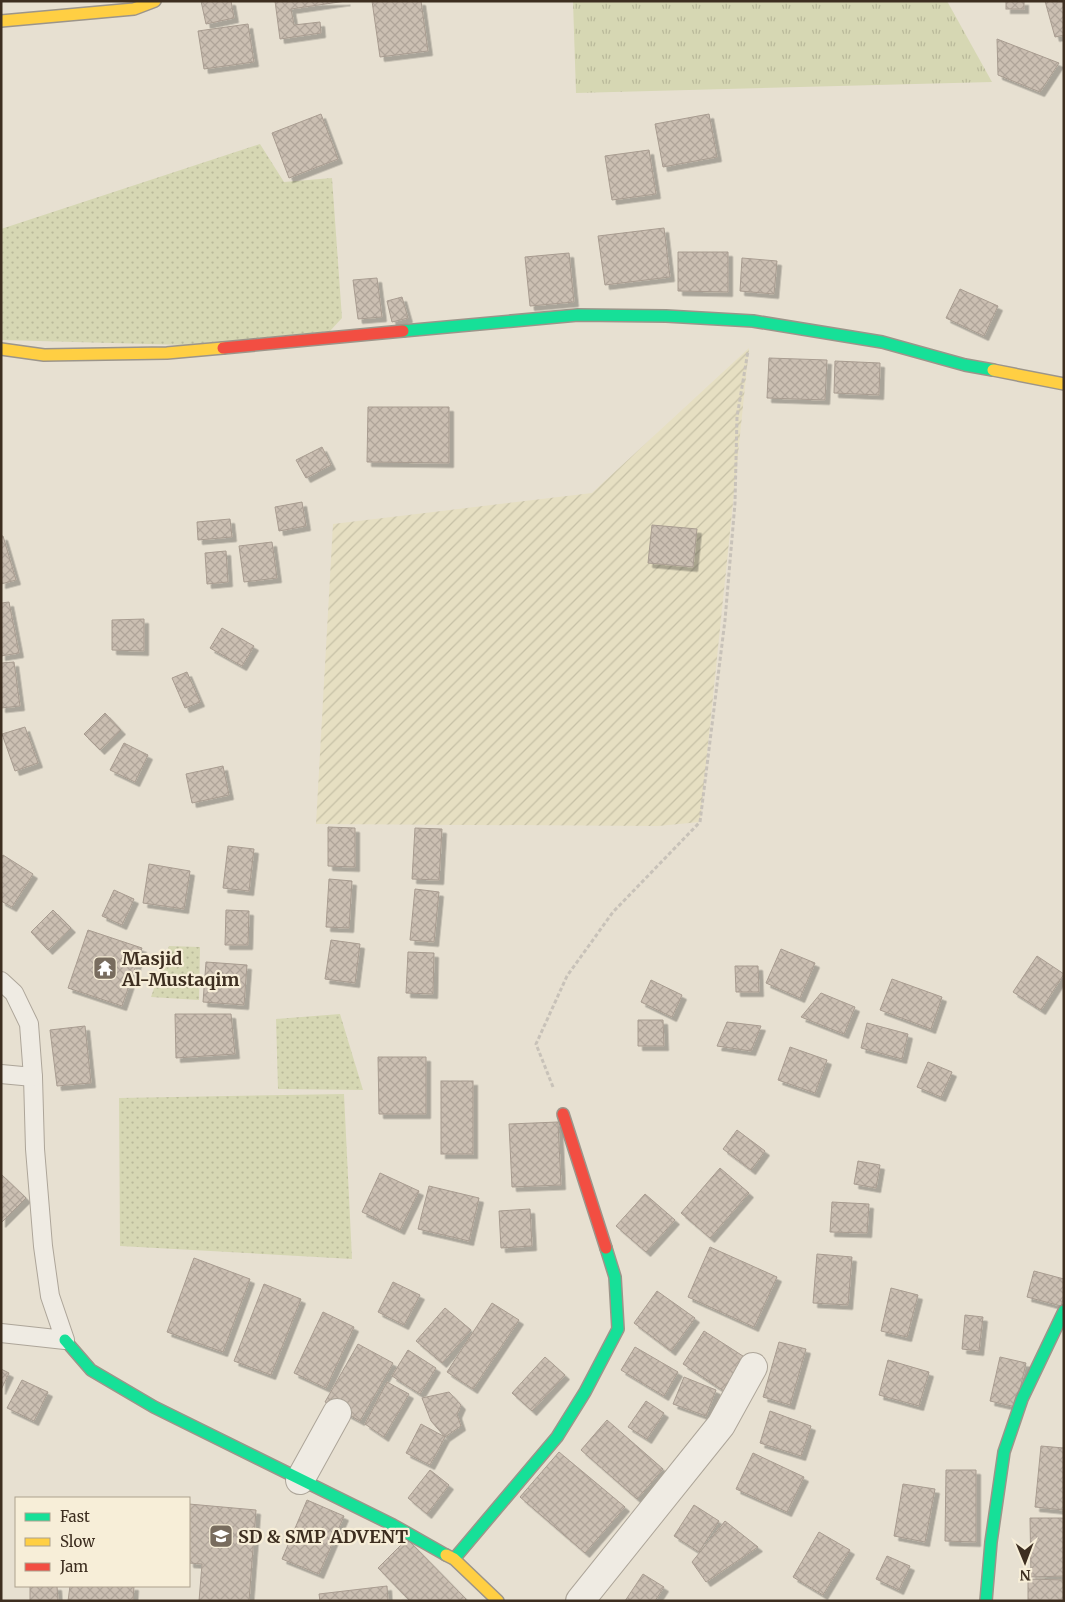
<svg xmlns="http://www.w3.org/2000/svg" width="1065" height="1602" font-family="Merriweather,serif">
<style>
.farmland{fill:url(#farmland-furrows)}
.grass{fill:url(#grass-tufts)}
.park{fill:url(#park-dots)}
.building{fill:url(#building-cross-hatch);stroke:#a89c90;filter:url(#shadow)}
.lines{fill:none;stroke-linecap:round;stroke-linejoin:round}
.lane-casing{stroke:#ada599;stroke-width:20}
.street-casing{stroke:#ada599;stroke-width:30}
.fast-casing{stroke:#9c958a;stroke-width:14}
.slow-casing{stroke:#9c958a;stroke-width:14}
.jam-casing{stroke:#9c958a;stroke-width:14}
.path{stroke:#c8c2b9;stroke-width:3;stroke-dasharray:4 2.5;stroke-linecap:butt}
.lane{stroke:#efebe3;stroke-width:18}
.street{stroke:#efebe3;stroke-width:28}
.fast{stroke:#16e098;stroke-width:11}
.slow{stroke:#ffcf43;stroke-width:11}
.jam{stroke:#f24e42;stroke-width:11}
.labels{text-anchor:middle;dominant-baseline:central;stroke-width:4.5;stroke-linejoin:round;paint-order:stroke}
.poi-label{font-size:18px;font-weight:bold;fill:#3d2e20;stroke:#f7eed8;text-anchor:start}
</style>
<defs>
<pattern id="farmland-furrows" width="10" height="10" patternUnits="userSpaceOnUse" patternTransform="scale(1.25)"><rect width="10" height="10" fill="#e6dfc2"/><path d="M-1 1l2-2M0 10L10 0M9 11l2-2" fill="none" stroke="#c6c0a6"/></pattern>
<pattern id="grass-tufts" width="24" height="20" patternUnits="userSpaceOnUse" patternTransform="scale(1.25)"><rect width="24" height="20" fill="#d6d7b3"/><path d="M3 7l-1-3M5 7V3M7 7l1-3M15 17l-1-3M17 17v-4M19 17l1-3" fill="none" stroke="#b9b99a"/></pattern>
<pattern id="park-dots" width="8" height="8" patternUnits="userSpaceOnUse" patternTransform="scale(1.25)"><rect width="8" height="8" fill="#d6d7b3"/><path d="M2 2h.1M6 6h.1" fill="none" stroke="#b9b99a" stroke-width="1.8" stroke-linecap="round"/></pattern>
<pattern id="building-cross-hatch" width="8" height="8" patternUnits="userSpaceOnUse" patternTransform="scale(1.25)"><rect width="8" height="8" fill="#cbbfb2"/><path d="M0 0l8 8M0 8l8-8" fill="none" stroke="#afa499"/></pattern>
<filter id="shadow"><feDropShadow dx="4.5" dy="4.5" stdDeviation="0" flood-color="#0004"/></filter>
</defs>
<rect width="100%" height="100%" fill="#e7e0d1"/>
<polygon class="farmland" points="749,348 700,822 658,826 316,824 333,524 592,493"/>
<polygon class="grass" points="573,1 947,1 992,82 576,93"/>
<g class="park">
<polygon points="260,144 284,182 332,178 342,318 330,331 186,345 1,340 1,229"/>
<polygon points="169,946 200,947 199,1000 151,997"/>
<polygon points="340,1014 363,1090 278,1089 276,1019"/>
<polygon points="344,1094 352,1259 120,1246 119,1098"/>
</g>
<g class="building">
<polygon points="201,1 231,1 234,18 206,24"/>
<polygon points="275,1 346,1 291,9 294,25 320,22 321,33 280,39"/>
<polygon points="372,1 421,1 428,51 380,57"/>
<rect x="1006" y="1" width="18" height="8"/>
<polygon points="1045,1 1064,1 1064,35 1055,37"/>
<polygon points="248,24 254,62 204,69 198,31"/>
<polygon points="997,39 1059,63 1040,92 998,75"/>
<polygon points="321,114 338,159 289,178 272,133"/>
<polygon points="709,114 717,157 663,167 655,124"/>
<polygon points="649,150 656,194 612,200 605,156"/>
<polygon points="664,228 670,277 605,285 598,236"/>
<polygon points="678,252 728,252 728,292 678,291"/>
<polygon points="569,253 574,302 530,306 525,257"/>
<polygon points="742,258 777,261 774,294 740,291"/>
<polygon points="377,278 382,317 358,319 353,280"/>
<polygon points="960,289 998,306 984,336 946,318"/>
<polygon points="402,297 408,318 392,322 387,301"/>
<polygon points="769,358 827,360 825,400 767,398"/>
<polygon points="835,361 880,363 879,395 834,393"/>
<polygon points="368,407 449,407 449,463 367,462"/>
<polygon points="322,447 331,465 306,478 296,460"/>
<polygon points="302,502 306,526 279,531 275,507"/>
<polygon points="230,519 232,537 198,540 197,522"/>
<polygon points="652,525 697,529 693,567 648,563"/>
<polygon points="1,536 3,536 16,580 1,584"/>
<polygon points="272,542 277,578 244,582 239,546"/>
<polygon points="226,551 228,582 207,584 205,553"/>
<polygon points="9,602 19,653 1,656 1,603"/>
<polygon points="144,619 144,651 112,650 112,620"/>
<polygon points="222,628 254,646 242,666 210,648"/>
<polygon points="14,662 20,706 1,708 1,663"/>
<polygon points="187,672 200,702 185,708 172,678"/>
<polygon points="105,713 121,730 100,750 84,734"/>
<polygon points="25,727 38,763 15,771 2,734"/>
<polygon points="124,743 148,755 135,782 110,770"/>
<polygon points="223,766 229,795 192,803 186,774"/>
<polygon points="328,827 355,828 355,867 328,866"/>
<polygon points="415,828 442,829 439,880 412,879"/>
<polygon points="228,846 254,849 249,891 223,888"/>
<polygon points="3,855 33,874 12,907 1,901 1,858"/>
<polygon points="149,864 190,871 184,909 143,903"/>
<polygon points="329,879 352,881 349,928 326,927"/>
<polygon points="415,889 439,892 434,942 410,940"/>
<polygon points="114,890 134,899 122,925 102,916"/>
<polygon points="53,910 71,928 48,950 31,932"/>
<polygon points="226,910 249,911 248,945 225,945"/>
<polygon points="88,930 142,948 122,1006 68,988"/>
<polygon points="331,940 360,944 355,983 325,979"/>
<polygon points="781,949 815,963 800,998 766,983"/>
<polygon points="408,952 434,953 433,994 406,993"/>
<polygon points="1037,956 1064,974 1041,1010 1013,992"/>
<polygon points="206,962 247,965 244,1005 203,1002"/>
<polygon points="735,966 758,966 759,992 736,992"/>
<polygon points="892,979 942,997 931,1029 880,1010"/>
<polygon points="651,980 682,995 672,1017 641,1002"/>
<polygon points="821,993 855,1007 844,1034 801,1017"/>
<polygon points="175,1014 231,1014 235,1054 176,1058"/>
<polygon points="638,1020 663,1020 664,1046 638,1046"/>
<polygon points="727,1022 761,1026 751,1051 717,1046"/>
<polygon points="867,1023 908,1034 902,1059 861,1048"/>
<polygon points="85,1026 91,1083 57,1086 50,1030"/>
<polygon points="790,1047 827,1060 815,1093 778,1080"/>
<polygon points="378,1057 426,1057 426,1114 379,1114"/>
<polygon points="928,1062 952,1072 941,1097 917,1087"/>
<rect x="441" y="1081" width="32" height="73"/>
<polygon points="558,1122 561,1185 512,1187 509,1124"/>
<polygon points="737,1130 765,1151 751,1170 723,1149"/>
<polygon points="858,1161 880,1165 876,1188 854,1184"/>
<polygon points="720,1168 749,1193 710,1238 681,1213"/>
<polygon points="380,1173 419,1191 400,1230 362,1212"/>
<polygon points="1,1174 26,1198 1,1223"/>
<polygon points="429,1186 479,1198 469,1241 418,1229"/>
<polygon points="645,1194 675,1220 646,1252 616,1226"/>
<polygon points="832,1202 869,1204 867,1233 830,1232"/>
<polygon points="530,1209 532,1246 501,1248 499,1211"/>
<polygon points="710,1247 777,1277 754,1327 688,1297"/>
<polygon points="817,1254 852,1257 848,1305 813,1303"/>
<polygon points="194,1258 250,1279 223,1352 167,1332"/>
<polygon points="1034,1271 1064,1279 1064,1296 1061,1306 1027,1297"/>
<polygon points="393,1282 420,1295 404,1325 378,1312"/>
<polygon points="264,1284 301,1299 271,1375 234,1361"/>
<polygon points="891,1288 918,1295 907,1337 881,1331"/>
<polygon points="657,1291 695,1318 671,1351 634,1323"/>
<polygon points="492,1303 519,1320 473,1389 447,1372"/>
<polygon points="445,1308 471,1330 442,1363 416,1341"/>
<polygon points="323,1312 354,1327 326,1388 294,1373"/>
<polygon points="965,1315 983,1317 979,1351 962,1349"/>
<polygon points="704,1331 746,1358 724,1391 683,1364"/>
<polygon points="779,1342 806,1349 790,1405 763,1397"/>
<polygon points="358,1344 393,1363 360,1421 325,1402"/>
<polygon points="635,1347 678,1372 664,1396 621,1370"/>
<polygon points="408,1350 436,1368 420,1394 392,1376"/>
<polygon points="545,1357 565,1375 532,1411 512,1393"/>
<polygon points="1000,1357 1026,1363 1016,1407 990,1401"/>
<polygon points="888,1360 929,1372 919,1406 879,1395"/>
<polygon points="1,1369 9,1373 1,1390"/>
<polygon points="684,1377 716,1390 706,1416 673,1404"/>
<polygon points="22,1380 48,1392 34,1421 7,1408"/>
<polygon points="387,1382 409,1394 384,1437 365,1424"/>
<polygon points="449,1392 461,1405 457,1414 461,1426 445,1437 431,1421 422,1398"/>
<polygon points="646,1401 664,1413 647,1439 628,1427"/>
<polygon points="770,1411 811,1426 801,1456 760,1443"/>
<polygon points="607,1420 663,1469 637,1499 581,1450"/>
<polygon points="421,1424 445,1437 430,1465 406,1453"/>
<polygon points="1041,1446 1064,1448 1064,1510 1035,1507"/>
<polygon points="559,1452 625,1507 585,1553 520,1497"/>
<polygon points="753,1453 804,1477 787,1512 736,1489"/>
<polygon points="430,1470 449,1485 427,1514 408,1498"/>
<polygon points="946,1470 976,1470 976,1542 945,1541"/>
<polygon points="903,1484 935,1489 925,1542 894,1536"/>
<polygon points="307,1500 344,1516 319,1574 282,1559"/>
<polygon points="189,1504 256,1510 249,1601 199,1601 202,1564 189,1563"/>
<polygon points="694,1505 719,1521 699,1552 674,1536"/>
<polygon points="1030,1518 1064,1518 1064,1576 1031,1577"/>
<polygon points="725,1521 758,1547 706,1582 692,1562"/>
<polygon points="819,1532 850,1550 823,1595 793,1577"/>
<polygon points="407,1539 466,1599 464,1601 410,1601 378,1568"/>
<polygon points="887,1556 910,1566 899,1590 876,1579"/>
<polygon points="643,1574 664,1587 655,1601 625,1601"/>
<polygon points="1028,1579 1064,1580 1064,1601 1028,1601"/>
<polygon points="30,1586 57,1586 58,1601 30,1601"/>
<polygon points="70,1586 134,1586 133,1601 68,1601"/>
<polygon points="387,1586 388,1601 320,1601 319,1594"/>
</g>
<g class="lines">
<g class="lane-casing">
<g id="lane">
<polyline points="1,981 14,993 29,1024 33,1077 35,1149 43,1246 50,1296 65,1340 1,1333"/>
<polyline points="1,1074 33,1077"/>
</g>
</g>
<g class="street-casing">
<g id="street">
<polyline points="300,1480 337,1413"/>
<polyline points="580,1601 721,1425 753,1367"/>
</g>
</g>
<g class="fast-casing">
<g id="fast">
<polyline points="403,331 578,315 666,316 753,321 882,342 965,365 993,370"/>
<polyline points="65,1340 91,1370 154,1407 393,1525 446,1555"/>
<polyline points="454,1559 557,1437 585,1392 618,1329 615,1277 606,1248"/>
<polyline points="986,1601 991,1542 1004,1452 1022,1399 1064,1311"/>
</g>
</g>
<g class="slow-casing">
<g id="slow">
<polyline points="1,21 134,9 155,1"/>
<polyline points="1,349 44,355 167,353 223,348"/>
<polyline points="993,370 1064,384"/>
<polyline points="446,1555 454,1559 498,1601"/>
</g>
</g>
<g class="jam-casing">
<g id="jam">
<polyline points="223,348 403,331"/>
<polyline points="563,1114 606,1248"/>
</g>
</g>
<polyline class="path" points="553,1087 536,1044 567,976 613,912 700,822 725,620 735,503 737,417 748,351"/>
<use href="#lane" class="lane"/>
<use href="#street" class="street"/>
<use href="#fast" class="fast"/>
<use href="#slow" class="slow"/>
<use href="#jam" class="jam"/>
</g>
<defs>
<g id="temple-square" transform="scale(1.25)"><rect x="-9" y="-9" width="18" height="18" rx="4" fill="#786c5e" stroke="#f7eed8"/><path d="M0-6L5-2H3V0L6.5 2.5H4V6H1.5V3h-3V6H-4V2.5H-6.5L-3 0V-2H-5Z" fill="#fff"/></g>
<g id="school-square" transform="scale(1.25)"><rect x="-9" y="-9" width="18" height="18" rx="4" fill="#786c5e" stroke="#f7eed8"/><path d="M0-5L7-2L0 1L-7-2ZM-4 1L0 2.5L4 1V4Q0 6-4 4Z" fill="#fff"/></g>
</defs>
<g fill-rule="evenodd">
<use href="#temple-square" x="105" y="968"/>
<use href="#school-square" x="221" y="1536"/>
</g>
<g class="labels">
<g class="poi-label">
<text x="122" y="958">Masjid<tspan x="122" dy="21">Al-Mustaqim</tspan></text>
<text x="238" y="1536">SD &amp; SMP ADVENT</text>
</g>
</g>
<rect width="1065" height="1602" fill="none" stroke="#3d2e20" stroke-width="5"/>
<rect x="15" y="1497" width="175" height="90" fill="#f7eed8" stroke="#ada18e"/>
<rect x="25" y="1513" width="25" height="8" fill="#16e098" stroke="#ada18e"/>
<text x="60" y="1522" font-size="15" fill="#3d2e20">Fast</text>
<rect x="25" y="1538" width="25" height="8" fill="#ffcf43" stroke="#ada18e"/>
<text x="60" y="1547" font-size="15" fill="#3d2e20">Slow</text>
<rect x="25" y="1563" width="25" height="8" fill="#f24e42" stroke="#ada18e"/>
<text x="60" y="1572" font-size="15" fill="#3d2e20">Jam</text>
<g transform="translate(1025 1562) rotate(179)" stroke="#f7eed8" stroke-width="4" paint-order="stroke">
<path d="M0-4L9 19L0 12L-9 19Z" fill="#3d2e20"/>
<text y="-8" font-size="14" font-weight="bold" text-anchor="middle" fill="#3d2e20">N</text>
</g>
</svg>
